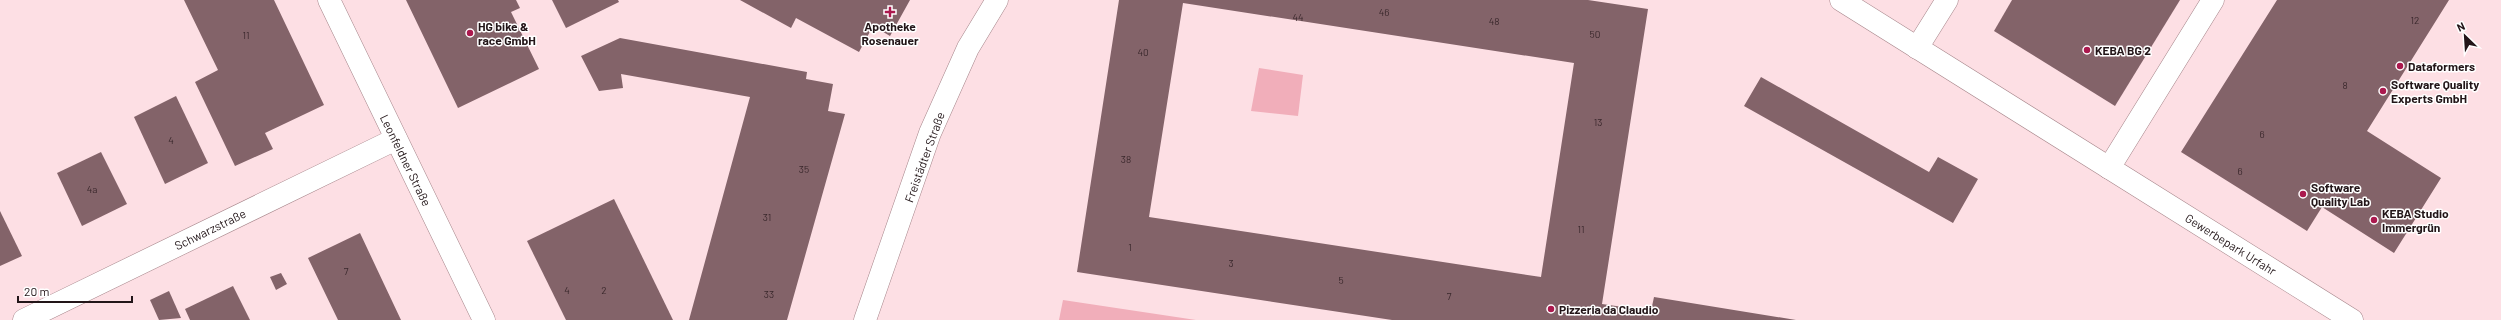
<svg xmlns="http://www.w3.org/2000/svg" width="2501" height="320" font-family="Barlow,sans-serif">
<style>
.green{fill:#f1aeba}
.building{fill:#836369;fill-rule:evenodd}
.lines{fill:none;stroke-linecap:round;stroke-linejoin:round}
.minor-casing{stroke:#a6858a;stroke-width:23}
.major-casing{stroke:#a6858a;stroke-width:23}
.minor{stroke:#fff;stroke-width:22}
.major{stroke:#fff;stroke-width:22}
.poi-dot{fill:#ab194e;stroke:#fff;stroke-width:1.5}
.labels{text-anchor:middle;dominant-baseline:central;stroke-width:3;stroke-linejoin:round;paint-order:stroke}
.number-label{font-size:10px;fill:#3a282c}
.poi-label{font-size:12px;font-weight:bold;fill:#221518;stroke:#fff;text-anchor:start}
.street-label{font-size:12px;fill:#221518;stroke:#fff}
</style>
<rect width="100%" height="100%" fill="#fddfe4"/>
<g class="green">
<polygon points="1259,68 1303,75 1298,116 1251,111"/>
<polygon points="1063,300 1196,320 1059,320"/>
</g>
<g class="building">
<polygon points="184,0 274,0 324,105 265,133 273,149 235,166 195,82 218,70"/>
<polygon points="406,0 516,0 520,8 511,12 539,69 458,108"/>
<polygon points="552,0 618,0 619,2 566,28"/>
<polygon points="740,0 910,0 890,36 873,26 859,52 796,18 791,28"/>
<path d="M1119,0H1588L1648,9L1602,304L1651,311L1654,297L1796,320H1392L1077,272ZM1183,3L1574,63L1541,277L1149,217Z"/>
<polygon points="2012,0 2180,0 2115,106 1994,31"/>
<polygon points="2277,0 2449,0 2367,131 2441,178 2394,253 2322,207 2307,231 2181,152"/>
<polygon points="620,38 807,72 806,79 833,84 828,111 845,114 787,320 689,320 750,97 621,74 623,88 599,91 581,56"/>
<polygon points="1761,77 1929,172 1938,157 1978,179 1953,223 1744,106"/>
<polygon points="176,96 208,163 165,184 134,117"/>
<polygon points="101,152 127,204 82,226 57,173"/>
<polygon points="614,199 673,320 566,320 527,241"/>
<polygon points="0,211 22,256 0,266"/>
<polygon points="360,233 384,284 401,320 338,320 308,258"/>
<polygon points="281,273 287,284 276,290 270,277"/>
<polygon points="233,286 250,320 190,320 185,309"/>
<polygon points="169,291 181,318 159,320 150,300"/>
</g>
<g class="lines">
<g class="minor-casing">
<g id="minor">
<polyline points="1841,0 2352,320"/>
<polyline points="1917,48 1947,0"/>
<polyline points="2109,168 2213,0"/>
<polyline points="24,320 396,139"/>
</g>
</g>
<g class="major-casing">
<g id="major">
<polyline points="329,0 484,320"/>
<polyline points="865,320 930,133 968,48 997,0"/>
</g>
</g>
<use href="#minor" class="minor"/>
<use href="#major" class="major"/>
</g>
<g class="poi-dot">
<path d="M888 6h4v4h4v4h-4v4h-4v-4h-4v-4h4z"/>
<circle cx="470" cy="33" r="4"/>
<circle cx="2087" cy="50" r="4"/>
<circle cx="2400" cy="66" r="4"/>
<circle cx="2383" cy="91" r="4"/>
<circle cx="2303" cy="194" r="4"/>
<circle cx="2374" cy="220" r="4"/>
<circle cx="1551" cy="309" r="4"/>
</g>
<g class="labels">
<g class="number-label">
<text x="1384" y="12">46</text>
<text x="1298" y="17">44</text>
<text x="2415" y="20">12</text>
<text x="1494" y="21">48</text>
<text x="1595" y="34">50</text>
<text x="246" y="35">11</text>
<text x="1143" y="52">40</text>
<text x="2345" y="85">8</text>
<text x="1598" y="122">13</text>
<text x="2262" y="134">6</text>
<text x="171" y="140">4</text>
<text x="1126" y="159">38</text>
<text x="804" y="169">35</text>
<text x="2240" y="171">6</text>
<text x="92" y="189">4a</text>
<text x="767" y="217">31</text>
<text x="1581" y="229">11</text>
<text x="1130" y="247">1</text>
<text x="1231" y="263">3</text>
<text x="346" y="271">7</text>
<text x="1341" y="280">5</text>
<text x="567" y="290">4</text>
<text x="604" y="290">2</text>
<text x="769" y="294">33</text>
<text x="1449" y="296">7</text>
</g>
<g class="poi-label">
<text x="478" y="26">HG bike &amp;<tspan x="478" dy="14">race GmbH</tspan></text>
<text x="890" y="26" text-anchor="middle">Apotheke<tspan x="890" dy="14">Rosenauer</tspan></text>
<text x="2095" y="50">KEBA BG 2</text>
<text x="2408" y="66">Dataformers</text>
<text x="2391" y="84">Software Quality<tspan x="2391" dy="14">Experts GmbH</tspan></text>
<text x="2311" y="187">Software<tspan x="2311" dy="14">Quality Lab</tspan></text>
<text x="2382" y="213">KEBA Studio<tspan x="2382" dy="14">Immergrün</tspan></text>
<text x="1559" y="309">Pizzeria da Claudio</text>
</g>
<g class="street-label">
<text transform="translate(924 157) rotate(-70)">Freistädter Straße</text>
<text transform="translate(406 160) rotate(64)">Leonfeldner Straße</text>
<text transform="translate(210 229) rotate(-26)">Schwarzstraße</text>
<text transform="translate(2231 244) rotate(32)">Gewerbepark Urfahr</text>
</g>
</g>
<g transform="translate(2465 36) rotate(335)" stroke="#ffffff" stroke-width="3" paint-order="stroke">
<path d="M0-3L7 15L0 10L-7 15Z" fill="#221518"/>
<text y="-6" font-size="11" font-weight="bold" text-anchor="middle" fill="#221518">N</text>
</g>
<path d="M18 296v6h114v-6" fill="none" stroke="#221518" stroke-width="2"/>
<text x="24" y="296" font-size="12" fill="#221518" stroke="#ffffff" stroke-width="3" paint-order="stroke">20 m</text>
</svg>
